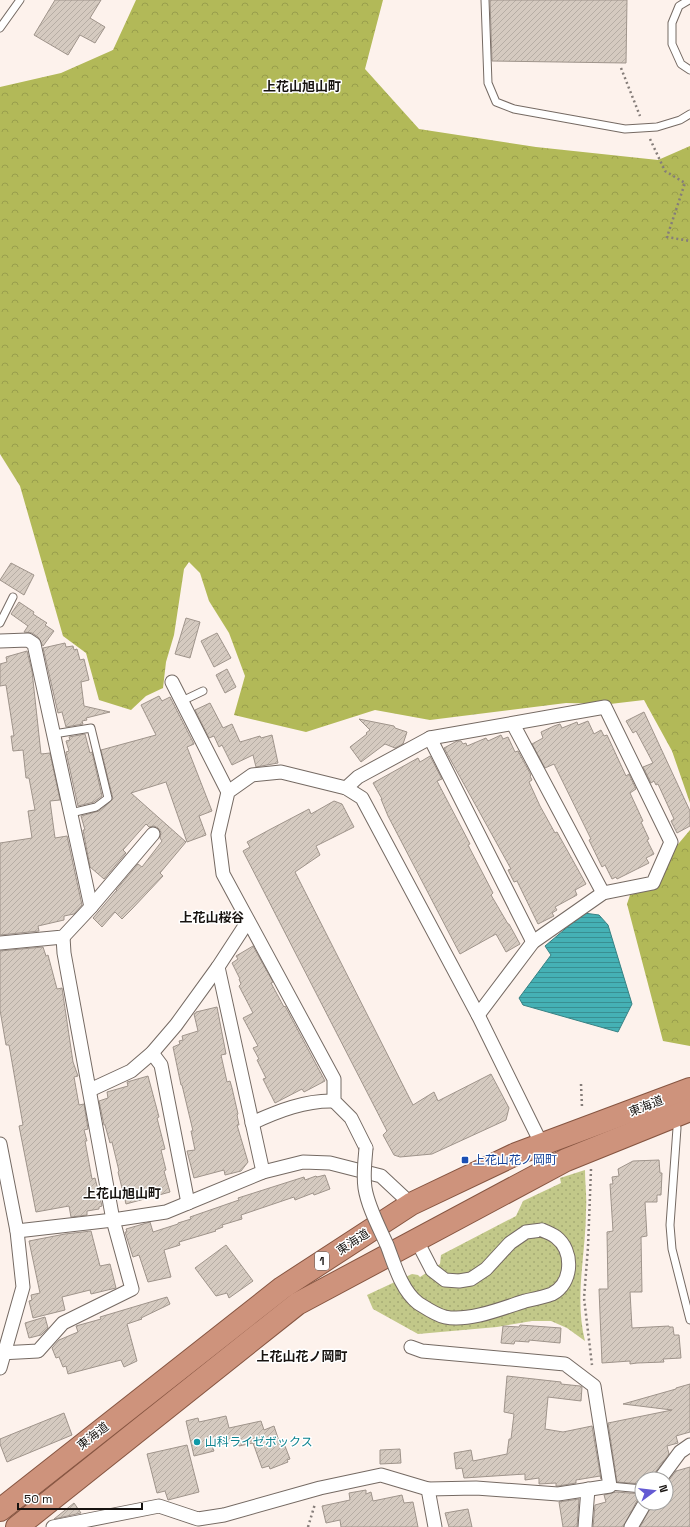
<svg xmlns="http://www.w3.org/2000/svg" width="690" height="1527" font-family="'Space Grotesk','Noto Sans JP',sans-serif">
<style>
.green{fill:url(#green-dots)}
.forest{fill:url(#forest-crowns)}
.water{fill:url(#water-rules);stroke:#378284}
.building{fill:url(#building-hatch);stroke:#9f948b}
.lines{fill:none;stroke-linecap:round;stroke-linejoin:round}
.service-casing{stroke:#756a63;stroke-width:9}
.minor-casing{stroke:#756a63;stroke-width:15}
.trunk-casing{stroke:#865541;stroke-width:24}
.path{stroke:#857d79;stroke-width:2.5;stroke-dasharray:2 3;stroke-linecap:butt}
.service{stroke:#fff;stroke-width:7}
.minor{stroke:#fff;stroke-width:13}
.trunk{stroke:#ce937c;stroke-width:22}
.minor-bridge-casing{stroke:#756a63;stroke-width:15;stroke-linecap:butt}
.minor-bridge{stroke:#fff;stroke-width:13}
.transit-dot{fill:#1a4fb4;stroke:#fff;stroke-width:1.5}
.culture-dot{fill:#0f9aa8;stroke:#fff;stroke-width:1.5}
.labels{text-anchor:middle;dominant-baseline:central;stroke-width:3;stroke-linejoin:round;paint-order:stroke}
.shield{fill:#fff;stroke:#5d5a58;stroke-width:1}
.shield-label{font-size:11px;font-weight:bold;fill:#171310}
.street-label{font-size:12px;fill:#171310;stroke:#fff}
.transit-label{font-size:12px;fill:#164399;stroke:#fff;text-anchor:start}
.culture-label{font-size:12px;fill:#0d838f;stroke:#fff;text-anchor:start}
.neighbourhood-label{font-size:13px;font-weight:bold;fill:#171310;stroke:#fff}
</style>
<defs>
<pattern id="green-dots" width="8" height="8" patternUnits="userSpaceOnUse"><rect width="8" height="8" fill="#c2c889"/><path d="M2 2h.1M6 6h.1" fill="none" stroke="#a6ab75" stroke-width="1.8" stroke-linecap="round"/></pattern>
<pattern id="forest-crowns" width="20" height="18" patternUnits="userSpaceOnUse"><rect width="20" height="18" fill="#b2b958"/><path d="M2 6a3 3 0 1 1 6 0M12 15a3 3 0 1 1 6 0" fill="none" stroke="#989e4c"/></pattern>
<pattern id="water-rules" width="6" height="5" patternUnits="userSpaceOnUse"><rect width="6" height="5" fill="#45b1b5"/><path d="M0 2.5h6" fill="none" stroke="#398f92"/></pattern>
<pattern id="building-hatch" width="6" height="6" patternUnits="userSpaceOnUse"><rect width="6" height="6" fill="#d5cac0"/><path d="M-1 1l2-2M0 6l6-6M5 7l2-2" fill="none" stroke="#b6ada4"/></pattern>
</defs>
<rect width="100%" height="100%" fill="#fdf2ec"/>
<path class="green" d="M585,1170C585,1184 587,1197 586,1210C586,1254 574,1297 585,1341L567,1328L551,1321H532L497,1327L418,1334L373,1309L367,1295L412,1274L418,1275L420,1277L440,1264L441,1255L516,1216L523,1201L561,1183L560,1178Z"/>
<g class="forest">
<polygon points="136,0 383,0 365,69 419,129 536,147 658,160 690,146 690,803 672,751 644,700 610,704 566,703 430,720 375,710 306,732 234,715 245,676 229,633 209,601 200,573 189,562 184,569 174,635 166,662 163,688 146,696 131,710 99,700 86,653 63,636 20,486 0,454 0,87 61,73 113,50"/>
<polygon points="690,830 690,1046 663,1041 627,904 630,895 658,888 674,849"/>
</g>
<polygon class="water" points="584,913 599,915 608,925 632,1004 618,1032 523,1005 519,998 551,955 545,946"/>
<g class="building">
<polygon points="55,0 101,0 90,18 105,27 95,43 80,35 68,55 34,35"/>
<polygon points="490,0 627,0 626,63 492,61"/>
<polygon points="11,563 34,575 24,595 0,580"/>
<polygon points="19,602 34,612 33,614 47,623 45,625 54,631 43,646 38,637 32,633 24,632 28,626 11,614"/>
<polygon points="186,618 200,622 190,658 175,654"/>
<polygon points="217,633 231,658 214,667 201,641"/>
<polygon points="65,643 66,647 73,646 74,650 77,649 80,660 84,659 89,680 81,682 84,706 110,712 86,718 87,720 82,721 83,724 66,727 62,712 58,713 43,648"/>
<polygon points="27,651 32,671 41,754 50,753 60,800 50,801 55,838 67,836 82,905 74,914 64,916 64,920 38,926 39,931 0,935 0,843 32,838 28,811 35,810 29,778 26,778 23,750 13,751 11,736 14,736 6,685 0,686 0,664 7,662 6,657"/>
<polygon points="227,669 236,687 225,693 216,675"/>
<polygon points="159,696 162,701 170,697 194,744 187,747 212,811 199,816 206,835 187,842 166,782 131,793 186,842 160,873 163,876 132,909 122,919 115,912 102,927 93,918 117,890 116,890 138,864 142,867 162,841 160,838 161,832 158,828 154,826 149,827 146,824 123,850 126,853 104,879 90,867 83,830 85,830 81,816 99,811 113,799 101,750 156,735 141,705"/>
<polygon points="210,703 223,728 232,724 240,742 260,736 261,738 272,735 278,763 256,767 253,755 232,765 222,745 219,747 214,736 209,738 195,710"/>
<polygon points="644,712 690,811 690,826 677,833 671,821 674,819 658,784 656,785 654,781 651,783 643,767 653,763 636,731 633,733 626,721"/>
<polygon points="359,719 394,726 395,728 407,732 403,744 395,748 385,744 361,762 350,747 367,734 366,733 370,730"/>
<polygon points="588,721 594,734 601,730 604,736 607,735 626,776 629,774 636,789 630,793 643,821 641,822 649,839 647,840 654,854 646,858 649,863 617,879 616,877 612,879 605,865 602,867 589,840 591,839 554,764 545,768 532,744 543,738 541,732 554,726 560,724 562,728 577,722 578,725"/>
<polygon points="85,734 90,753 92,752 102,796 94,802 78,806 66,752 69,751 66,741 70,740 69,737"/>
<polygon points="501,735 503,739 508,737 515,752 518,751 531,775 530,776 532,780 529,782 540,806 555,833 557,832 586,884 575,890 577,895 555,907 557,910 552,913 554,916 538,924 517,881 514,882 508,870 511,869 444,748 457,741 461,741 463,744 466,743 467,746 486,738 488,741"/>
<polygon points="430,756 442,779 437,781 470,844 468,845 493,893 491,895 508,924 509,924 520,944 506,952 496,934 460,954 388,816 381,799 382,799 373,783 418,758 420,762"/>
<polygon points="334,801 342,804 354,827 316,846 320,855 295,872 413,1105 434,1092 438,1101 491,1074 509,1108 506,1120 432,1154 400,1157 394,1155 383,1135 387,1131 243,851 250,847 247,842 269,830 309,809 311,814"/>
<polygon points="253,946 273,982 271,983 284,1007 285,1006 325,1081 304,1092 302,1089 275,1103 263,1079 266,1078 257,1060 259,1059 253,1048 258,1046 243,1018 253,1013 239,986 241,984 239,979 240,979 232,963 238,959 236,956"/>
<polygon points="43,947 46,956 48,955 57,989 62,988 73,1062 78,1076 74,1077 79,1105 84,1104 88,1129 84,1130 87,1141 85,1141 92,1179 95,1178 102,1206 99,1207 99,1209 87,1211 87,1215 71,1217 69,1206 36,1212 19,1126 23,1125 9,1045 6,1045 0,1010 0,951"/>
<polygon points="217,1007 226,1054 221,1055 227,1082 230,1081 232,1088 238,1114 237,1115 239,1125 237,1125 248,1162 241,1171 225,1175 224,1170 194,1178 187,1151 195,1150 191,1131 193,1131 182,1085 181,1085 173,1047 180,1044 179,1041 183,1040 182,1036 198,1031 194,1014 196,1013 196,1012"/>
<polygon points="148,1076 159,1117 157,1118 165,1149 161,1150 166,1170 164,1171 170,1192 126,1204 118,1172 119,1171 112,1142 110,1143 105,1125 104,1125 99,1101 108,1098 107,1092 128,1086 127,1082"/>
<polygon points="659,1160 660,1173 662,1173 661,1195 657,1195 657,1202 645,1202 647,1236 641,1237 642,1292 630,1292 632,1328 669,1326 669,1327 673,1327 674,1335 679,1335 681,1358 663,1359 664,1362 637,1363 630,1364 630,1361 602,1363 599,1289 608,1289 607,1232 613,1231 610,1184 613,1184 612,1177 619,1176 618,1169 633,1161"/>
<polygon points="325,1175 330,1189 314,1195 313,1193 295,1200 294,1197 241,1215 242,1219 222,1225 223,1227 215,1230 216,1231 179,1242 180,1245 164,1250 171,1277 148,1282 139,1255 133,1257 125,1232 127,1232 126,1229 150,1222 153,1232 178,1224 178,1223 191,1219 190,1217 239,1200 238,1198 304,1177 305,1180 316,1176 317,1177"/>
<polygon points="91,1231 100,1266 110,1264 116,1288 91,1294 90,1290 62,1297 65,1310 33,1318 29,1301 32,1300 31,1295 40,1293 29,1241 65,1234"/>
<polygon points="226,1245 253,1281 229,1298 227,1293 216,1296 195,1268"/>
<polygon points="167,1297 170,1304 141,1318 142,1319 127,1324 137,1361 124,1367 121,1360 68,1374 66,1366 63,1367 59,1357 56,1358 52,1348 59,1340 78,1332 76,1326 101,1319 100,1317"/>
<polygon points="45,1317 48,1328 41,1335 29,1338 25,1323"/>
<polygon points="520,1325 561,1328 560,1343 529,1340 529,1342 515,1341 514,1344 501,1343 503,1326 519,1327"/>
<polygon points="507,1376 561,1382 561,1384 580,1386 582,1387 581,1401 548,1397 545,1429 563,1432 592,1426 601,1479 600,1476 576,1480 576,1483 558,1486 556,1486 556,1483 539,1484 539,1478 525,1480 525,1474 464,1478 462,1468 456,1469 454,1453 471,1450 473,1461 507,1454 509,1439 511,1439 514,1414 504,1412"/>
<polygon points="690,1384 690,1432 676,1436 678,1443 667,1446 669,1454 654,1474 652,1479 642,1479 642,1484 617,1482 608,1423 672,1410 623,1404 676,1389 676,1388"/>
<polygon points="64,1413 72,1435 7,1462 0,1444 0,1439"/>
<polygon points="226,1416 229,1428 261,1421 264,1430 274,1426 281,1447 285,1446 290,1459 287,1460 288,1462 270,1469 269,1466 262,1468 253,1443 239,1446 237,1440 212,1446 214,1451 194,1456 186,1421 198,1418 199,1422"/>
<polygon points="187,1445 199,1492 168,1500 165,1491 157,1493 147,1454"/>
<polygon points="400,1449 401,1463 380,1464 380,1450"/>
<polygon points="690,1467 690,1527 640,1527 653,1503 666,1503 666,1484 676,1471"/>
<polygon points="366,1490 366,1494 371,1492 373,1501 402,1495 404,1503 413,1502 418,1527 341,1527 340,1520 326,1523 322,1506 350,1500 349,1493"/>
<polygon points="616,1492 642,1494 642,1496 638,1499 623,1527 593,1527 595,1505 606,1502 604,1495"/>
<polygon points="579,1499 577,1527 563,1527 559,1502"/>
<polygon points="74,1503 81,1513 54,1519"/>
<polygon points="468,1509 472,1527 449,1527 445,1513"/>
</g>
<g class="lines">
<g class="service-casing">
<g id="service">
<polyline points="485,0 488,83 496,102 514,109 625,129 657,127 680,120 690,114"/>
<polyline points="689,0 679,6 672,23 672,44 681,64 690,70"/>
<polyline points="0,28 20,0"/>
<polyline points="0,623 13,597"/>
<polyline points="182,701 203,691"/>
<polyline points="54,734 91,728 108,798 96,807 71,813"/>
<polyline points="675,1119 677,1128 670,1225 672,1249 690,1320"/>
<polyline points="610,1486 642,1489"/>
</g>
</g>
<g class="minor-casing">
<g id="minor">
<polyline points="0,641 28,640 34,644 91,907"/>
<polyline points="172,682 228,792"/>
<polyline points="513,724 603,893"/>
<polyline points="430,738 533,942"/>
<polyline points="346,788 358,777 430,738 605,707 671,842 653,883 603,893 533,942 478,1015"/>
<polyline points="0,943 63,937 91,907 153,834"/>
<polyline points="218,967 263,1172"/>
<polyline points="152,1053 161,1065 188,1203"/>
<polyline points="90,1090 131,1071 152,1053 176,1025 218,967 248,921"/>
<path d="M252,1123C278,1111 306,1100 334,1101"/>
<polyline points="0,1144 17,1231 23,1287 0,1368"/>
<polyline points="366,1148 351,1118 334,1101 334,1079 223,874 218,835 228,792 252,775 281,772 346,788 362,798 478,1015 542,1145"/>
<polyline points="17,1231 113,1220 166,1212 263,1172 303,1162 330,1163 381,1176 411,1204"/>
<polyline points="416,1239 432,1270 445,1280 459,1281 471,1279 486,1269 510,1243 526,1232 542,1230"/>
<polyline points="0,1353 38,1351 63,1323 132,1289 113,1220 64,953 63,937"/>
<polyline points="660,1479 680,1452 690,1445"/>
<polyline points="428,1489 435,1527"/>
<polyline points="53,1527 159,1506 198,1519 224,1515 320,1488 381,1475 428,1489 476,1488 558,1494 610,1486 594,1386 565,1364 422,1351 411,1347"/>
<polyline points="585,1527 588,1489"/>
<polyline points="631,1527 645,1503"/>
</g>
</g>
<g class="trunk-casing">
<g id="trunk">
<polyline points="0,1510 282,1288 411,1204 516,1154 690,1089"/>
<polyline points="17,1527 297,1304 566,1160 690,1110"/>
</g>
</g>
<g class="path">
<polyline points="621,68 640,116"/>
<polyline points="650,139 665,171 685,183 667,237 690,241"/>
<polyline points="581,1084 582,1107"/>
<polyline points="591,1169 588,1247 584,1298 592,1365"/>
<polyline points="308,1527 315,1504"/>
</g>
<use href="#service" class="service"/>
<use href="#minor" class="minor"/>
<use href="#trunk" class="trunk"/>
<g class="minor-bridge-casing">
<path id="minor-bridge" d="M366,1148C365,1161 363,1175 365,1188C368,1207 379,1227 387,1245C394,1263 401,1290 418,1303C426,1308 436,1315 445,1317C469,1322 503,1308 525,1301C534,1299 544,1297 552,1294C573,1283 574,1251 556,1237C552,1234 547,1232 542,1230"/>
</g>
<use href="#minor-bridge" class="minor-bridge"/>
</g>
<rect class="transit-dot" x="461" y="1156" width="8" height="8" rx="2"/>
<circle class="culture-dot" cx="197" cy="1442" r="4"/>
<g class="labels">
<rect class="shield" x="315" y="1252" width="14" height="18" rx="3"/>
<g class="shield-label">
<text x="322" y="1261">1</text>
</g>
<g class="street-label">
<text transform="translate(646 1106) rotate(-21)">東海道</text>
<text transform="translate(353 1242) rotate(-33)">東海道</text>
<text transform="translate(93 1436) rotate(-38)">東海道</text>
</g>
<g class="transit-label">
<text x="473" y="1160">上花山花ノ岡町</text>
</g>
<g class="culture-label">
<text x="205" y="1442">山科ライゼボックス</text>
</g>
<g class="neighbourhood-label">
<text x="302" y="86">上花山旭山町</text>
<text x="212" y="917">上花山桜谷</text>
<text x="122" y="1193">上花山旭山町</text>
<text x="302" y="1356">上花山花ノ岡町</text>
</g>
</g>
<g transform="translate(654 1491) rotate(75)"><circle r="19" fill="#ffffff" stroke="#a2a19f"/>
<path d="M0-3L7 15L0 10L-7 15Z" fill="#645ad3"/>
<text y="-6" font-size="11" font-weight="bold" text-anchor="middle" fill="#171310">N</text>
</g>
<path d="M18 1503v6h124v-6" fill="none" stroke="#171310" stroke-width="2"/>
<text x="24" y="1503" font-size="12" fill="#171310" stroke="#ffffff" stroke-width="3" paint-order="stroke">50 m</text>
</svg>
